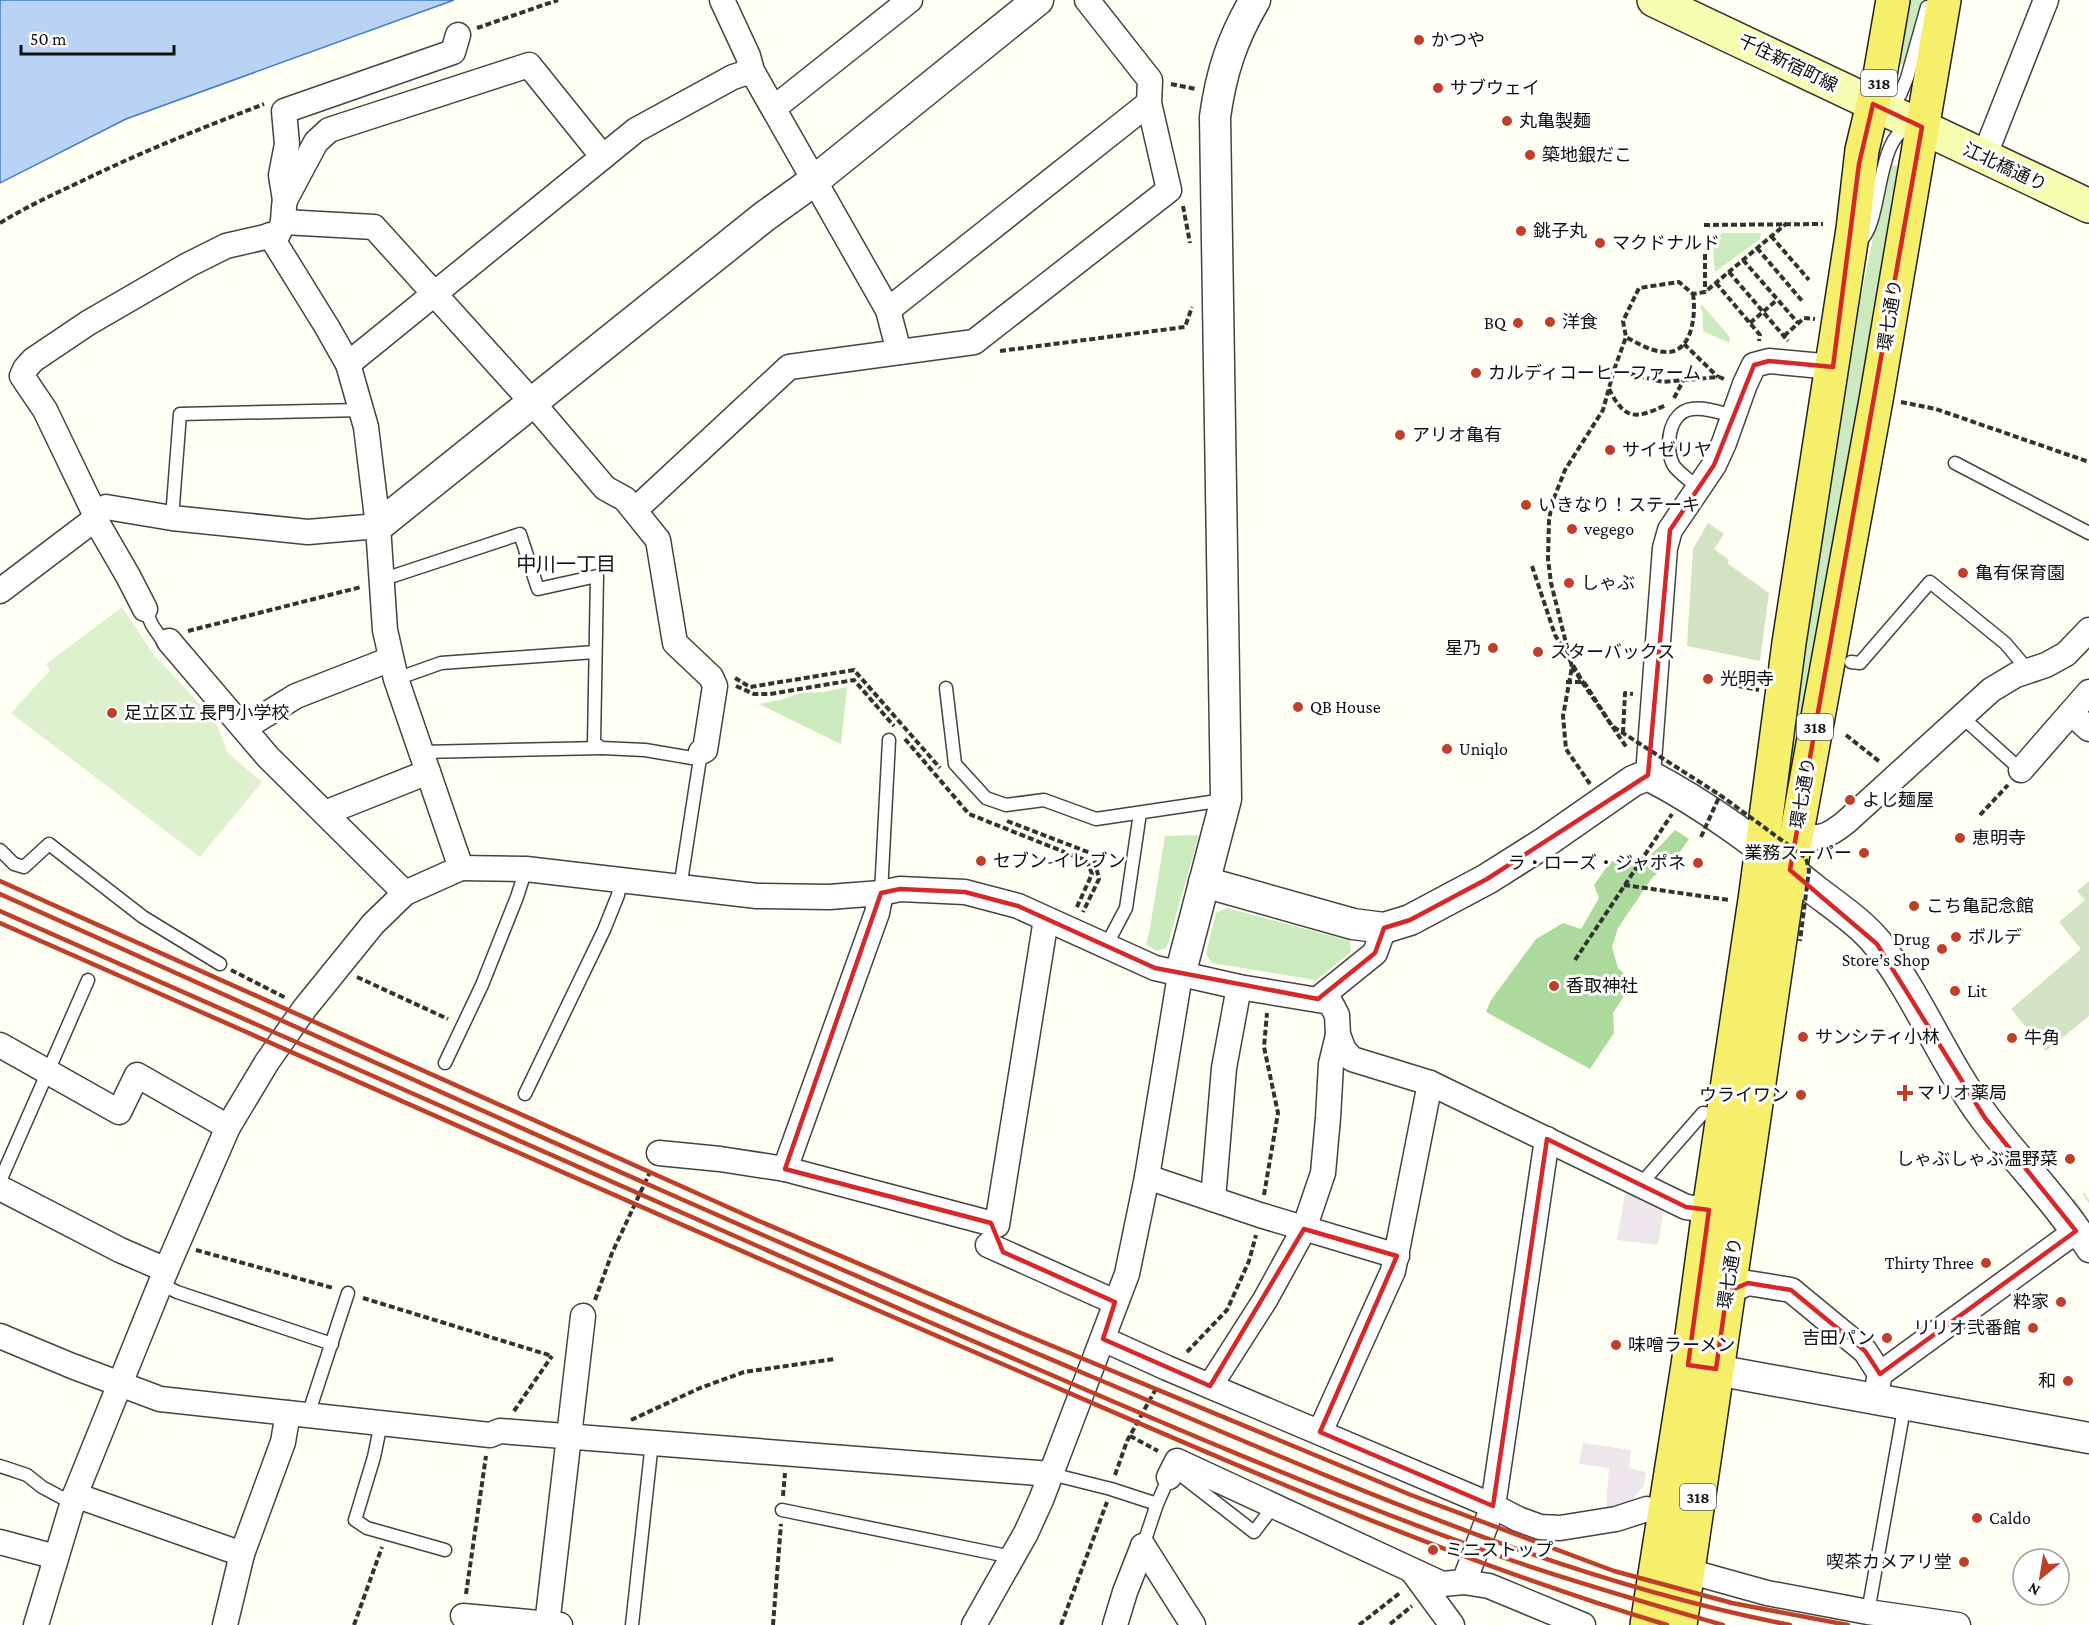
<svg xmlns="http://www.w3.org/2000/svg" width="2089" height="1625" font-family="'Crimson Pro','Noto Sans JP',serif">
<style>
.industrial{fill:#eee5ed}
.green{fill:#cbeabd}
.forest{fill:#acda9c}
.cemetery{fill:#d2e2c3}
.pitch{fill:#def1ce}
.water{fill:#b9d3f5;stroke:#4179cb;stroke-width:1.5}
.lines{fill:none;stroke-linecap:round;stroke-linejoin:round}
.pedestrian-tunnel{stroke:#dbdbd1;stroke-width:18;stroke-dasharray:18 9;stroke-linecap:butt}
.service-casing{stroke:#434343;stroke-width:15}
.minor-casing{stroke:#434343;stroke-width:27}
.tertiary-casing{stroke:#434343;stroke-width:33}
.secondary-casing{stroke:#323232;stroke-width:36}
.primary-casing{stroke:#212121;stroke-width:36}
.path{stroke:#323232;stroke-width:4;stroke-dasharray:6 3;stroke-linecap:butt}
.service{stroke:#fff;stroke-width:12}
.minor{stroke:#fff;stroke-width:24}
.tertiary{stroke:#fff;stroke-width:30}
.secondary{stroke:#f7fdb0;stroke-width:33}
.primary{stroke:#f6ef6c;stroke-width:33}
.rail{stroke:#bf3f29;stroke-width:4.5}
.path-bridge{stroke:#323232;stroke-width:4;stroke-dasharray:6 3;stroke-linecap:butt}
.marked{fill:none;stroke:#d62828;stroke-width:4.5;stroke-linejoin:round}
.poi-dot{fill:#bf3f29;stroke:#fff;stroke-width:2}
.labels{text-anchor:middle;dominant-baseline:central;stroke-width:6;stroke-linejoin:round;paint-order:stroke}
.shield{fill:#fff;stroke:#585858;stroke-width:1.5}
.shield-label{font-size:16px;font-weight:bold;fill:#101010}
.poi-label{font-size:18px;fill:#101010;stroke:#fff;text-anchor:start}
.street-label{font-size:18px;fill:#101010;stroke:#fff}
.neighbourhood-label{font-size:20px;fill:#101010;stroke:#fff}
</style>
<rect width="100%" height="100%" fill="#fffff3"/>
<g class="industrial">
<polygon points="1626,1188 1664,1207 1658,1245 1617,1240"/>
<polygon points="1583,1443 1631,1450 1629,1468 1646,1472 1644,1485 1630,1503 1618,1508 1606,1507 1609,1468 1579,1464"/>
</g>
<g class="green">
<polygon points="1905,0 1923,0 1905,66 1895,62"/>
<polygon points="1891,164 1903,169 1795,750 1787,792 1781,792 1846,355 1861,297 1879,208"/>
<path d="M1723,233H1761L1760,239L1715,272C1714,259 1709,238 1723,233Z"/>
<polygon points="1702,305 1730,337 1729,343 1703,331 1703,314 1700,307"/>
<polygon points="847,687 841,744 759,704 780,700 800,693 823,692"/>
<polygon points="1199,835 1169,940 1166,948 1157,951 1146,944 1149,934 1165,836"/>
<polygon points="1227,908 1350,941 1351,952 1316,980 1212,963 1206,954 1216,913"/>
</g>
<polygon class="forest" points="1675,830 1689,839 1678,855 1652,878 1618,928 1612,947 1618,968 1633,982 1613,1013 1614,1033 1590,1069 1486,1012 1491,1000 1536,939 1563,923 1581,929 1599,898 1594,885 1611,861 1638,867 1660,846"/>
<g class="cemetery">
<polygon points="1708,523 1724,534 1714,549 1729,560 1727,563 1769,593 1760,661 1687,646 1693,549"/>
<polygon points="2089,881 2089,1016 2046,1051 2011,1009 2081,949 2059,922 2085,900 2077,891"/>
</g>
<polygon class="pitch" points="122,607 154,655 215,720 228,753 262,782 200,857 11,713 50,670 46,664"/>
<polygon class="water" points="0,0 454,0 126,119 0,183"/>
<g class="lines">
<polyline class="pedestrian-tunnel" points="2065,1216 2089,1200"/>
<g class="service-casing">
<g id="service">
<polyline points="1885,103 1895,101 1900,95 1907,78 1927,7"/>
<path d="M1863,238C1882,216 1877,133 1911,127"/>
<polyline points="1955,463 2089,533"/>
<path d="M1698,488C1691,481 1680,474 1674,466C1664,449 1668,412 1692,409C1706,407 1721,413 1733,416"/>
<polyline points="172,518 180,414 362,410"/>
<polyline points="381,580 520,534 538,589 597,576 594,743 602,748 645,750 692,758 701,752"/>
<polyline points="145,609 152,625 165,644 167,642"/>
<polyline points="1851,662 1860,663 1930,582 2005,643 2022,663 2025,672"/>
<polyline points="396,679 441,663 595,652"/>
<polyline points="946,688 955,764 986,798 1006,805 1044,800 1096,819 1224,800"/>
<polyline points="1961,716 2021,770"/>
<polyline points="422,752 602,748"/>
<polyline points="0,850 14,864 24,867 49,844 143,917 220,964"/>
<polyline points="680,888 701,752"/>
<polyline points="881,893 889,740"/>
<polyline points="1106,946 1126,908 1140,813"/>
<polyline points="445,1063 482,985 517,897 526,869"/>
<polyline points="525,1094 604,930 618,895 621,880"/>
<polyline points="0,1181 88,980"/>
<polyline points="1640,1185 1703,1113 1723,1115"/>
<polyline points="161,1284 177,1292 332,1344"/>
<polyline points="308,1415 348,1293"/>
<polyline points="381,1423 374,1457 355,1520 367,1528 445,1550"/>
<polyline points="0,1466 27,1475 42,1487 72,1503"/>
<polyline points="1173,1469 1254,1532 1273,1507"/>
<polyline points="1051,1474 1111,1489 1157,1504"/>
<polyline points="782,1510 1012,1557"/>
<polyline points="1143,1546 1157,1504 1169,1477"/>
<polyline points="1868,1612 1905,1403"/>
<polyline points="632,1625 652,1442"/>
</g>
</g>
<g class="minor-casing">
<g id="minor">
<polyline points="722,0 748,56 752,71 888,310 899,352"/>
<polyline points="774,108 910,0"/>
<polyline points="1984,157 2046,0"/>
<polyline points="285,200 281,175 287,144 284,111 453,52 458,35"/>
<polyline points="284,222 374,227 532,402 605,488 625,499 658,540 675,643 711,677 715,686 705,750 701,752"/>
<polyline points="270,235 327,327 348,364 366,427 378,526"/>
<polyline points="888,310 1149,103"/>
<polyline points="348,364 636,130 733,77 752,71"/>
<polyline points="635,510 789,367 974,342 1169,190 1149,103 1150,80 1087,0"/>
<polyline points="95,514 95,519 128,576 145,609"/>
<polyline points="0,591 95,519"/>
<polyline points="169,641 268,757 405,893"/>
<polyline points="2071,713 2089,729"/>
<polyline points="244,728 296,696 391,659"/>
<polyline points="2021,770 2089,692"/>
<polyline points="1648,775 1665,548 1670,530 1714,465 1724,443 1745,384 1754,365 1769,361 1833,367"/>
<polyline points="325,813 428,772"/>
<path d="M1795,836C1821,839 1826,838 1846,822L1991,690L2016,675L2046,665L2066,654L2089,630"/>
<polyline points="461,868 526,869 757,896 829,897 881,893 900,889 965,892 1018,906 1155,968 1239,987 1330,1002 1337,1015 1338,1035 1344,1050 1352,1059 1430,1083 1686,1207 1709,1210"/>
<polyline points="1318,999 1375,953 1384,928"/>
<polyline points="0,1045 119,1112 137,1075 228,1127"/>
<polyline points="659,1153 720,1159 785,1169 997,1225 1046,919"/>
<polyline points="785,1169 877,913 881,893"/>
<polyline points="1147,1177 1260,1215 1397,1256"/>
<polyline points="0,1188 120,1250 166,1270"/>
<polyline points="1213,1199 1224,1068 1239,987"/>
<polyline points="988,1245 1115,1302"/>
<polyline points="1727,1292 1748,1283 1791,1290 1865,1351 1880,1374"/>
<polyline points="0,1336 72,1366 160,1399 490,1435 500,1431 1051,1474"/>
<polyline points="1103,1339 1167,1368 1493,1506 1547,1139"/>
<polyline points="1210,1386 1265,1300 1304,1229 1323,1173 1328,1118 1331,1064 1338,1035"/>
<polyline points="1875,1398 1880,1374 2076,1231 2089,1250"/>
<polyline points="1320,1432 1393,1271 1430,1083"/>
<polyline points="1169,1477 1177,1461 1442,1584 1464,1582 1489,1586 1583,1625"/>
<polyline points="75,1495 242,1554"/>
<polyline points="0,1542 56,1557"/>
<polyline points="1143,1546 1193,1625"/>
<polyline points="1688,1571 1767,1593 1868,1612 1958,1625"/>
<polyline points="1413,1572 1452,1625"/>
<polyline points="1464,1582 1493,1506 1518,1519 1540,1527 1560,1528 1616,1519 1647,1509 1665,1512"/>
<polyline points="463,1616 560,1625"/>
<path d="M36,1625L75,1495L166,1270L228,1127L267,1062L305,1008L373,924L405,893L461,868L396,679L385,630L378,526L308,532L172,518L106,507L95,514L45,410L22,376L25,369L33,360L88,323L188,265L226,246L278,234C286,220 282,214 285,200L316,142L329,130L529,65L603,157"/>
<polyline points="225,1625 242,1554 283,1442 288,1413"/>
<polyline points="547,1625 583,1316"/>
<polyline points="974,1625 1026,1533 1041,1500 1127,1274 1147,1177 1180,975"/>
<polyline points="1115,1625 1125,1592 1143,1546"/>
</g>
</g>
<g class="tertiary-casing">
<g id="tertiary">
<polyline points="378,526 765,216 815,180 1038,0"/>
<path d="M1204,882L1353,924L1384,928L1410,920L1487,879L1544,843L1633,781L1648,775C1708,806 1763,848 1816,891C1837,907 1861,923 1878,944C1919,998 1944,1063 1985,1118C2014,1157 2048,1191 2076,1231"/>
<path d="M1180,975L1226,799L1215,117C1221,73 1232,39 1255,0"/>
<polyline points="1694,1366 2089,1438"/>
</g>
</g>
<g class="secondary-casing">
<polyline id="secondary" points="1654,0 2089,206"/>
</g>
<g class="primary-casing">
<g id="primary">
<polyline points="1647,1625 1688,1365 1709,1210 1756,893 1789,643 1853,229 1862,150 1880,75 1893,0"/>
<polyline points="1680,1625 1790,870 1876,400 1944,0"/>
</g>
</g>
<g class="path">
<polyline points="477,28 558,0"/>
<polyline points="1171,84 1196,89"/>
<polyline points="1183,206 1190,243"/>
<path d="M0,223C26,207 54,194 82,181C141,152 202,128 264,104"/>
<polyline points="1704,225 1823,224"/>
<polyline points="1771,236 1809,280"/>
<polyline points="1757,248 1803,302"/>
<polyline points="1705,254 1705,291"/>
<polyline points="1743,260 1798,323"/>
<polyline points="1729,272 1788,341"/>
<polyline points="1716,283 1760,335 1759,341"/>
<path d="M1693,294C1696,313 1693,353 1666,352C1652,352 1639,344 1626,337L1623,321L1639,288L1679,282L1693,294L1705,292L1787,223"/>
<polyline points="1750,323 1777,300"/>
<polyline points="1784,336 1804,318 1815,319"/>
<polyline points="1684,344 1718,377"/>
<polyline points="1000,351 1185,327 1192,307"/>
<polyline points="1603,369 1614,370 1663,382 1719,377 1724,379"/>
<path d="M1609,389C1625,421 1636,419 1666,405"/>
<polyline points="1674,398 1683,381"/>
<polyline points="1901,402 1936,409 2089,462"/>
<polyline points="188,631 361,587"/>
<polyline points="1572,667 1627,748"/>
<polyline points="735,678 750,687 854,670 940,768"/>
<polyline points="736,686 754,694 770,694 854,680 894,726"/>
<polyline points="1738,686 1759,690"/>
<polyline points="1623,733 1625,693 1633,694"/>
<polyline points="1846,735 1880,762"/>
<polyline points="905,739 969,814 1087,861 1092,874 1076,909"/>
<polyline points="1590,784 1566,749 1563,716 1572,667 1551,583 1548,559 1549,520 1552,503 1565,470 1603,410 1614,370 1626,337"/>
<polyline points="1980,815 2008,785"/>
<polyline points="1007,821 1093,854 1099,879 1083,912"/>
<polyline points="1624,885 1729,900"/>
<polyline points="1575,960 1672,814"/>
<polyline points="231,970 286,998"/>
<polyline points="357,977 448,1019"/>
<polyline points="1264,1195 1278,1113 1264,1047 1267,1013"/>
<polyline points="196,1250 333,1288"/>
<polyline points="363,1298 552,1356"/>
<polyline points="595,1300 612,1253 650,1172"/>
<polyline points="1187,1352 1227,1310 1249,1261 1256,1235"/>
<polyline points="514,1411 552,1356"/>
<polyline points="631,1420 700,1388 744,1372 835,1359"/>
<polyline points="1130,1436 1158,1451"/>
<polyline points="1115,1475 1127,1441 1157,1387"/>
<polyline points="783,1496 785,1473"/>
<polyline points="466,1594 486,1456"/>
<polyline points="1390,1624 1412,1606"/>
<polyline points="354,1625 382,1547"/>
<polyline points="773,1625 781,1524"/>
<polyline points="1061,1625 1107,1502"/>
<polyline points="1359,1625 1401,1592"/>
</g>
<use href="#service" class="service"/>
<use href="#minor" class="minor"/>
<use href="#tertiary" class="tertiary"/>
<use href="#secondary" class="secondary"/>
<use href="#primary" class="primary"/>
<g class="rail">
<polyline points="0,881 759,1221 1014,1330 1411,1495 1614,1571 1732,1603 1848,1625"/>
<path d="M0,894C364,1057 727,1223 1095,1378C1321,1473 1548,1578 1790,1625"/>
<path d="M0,911C310,1046 617,1186 927,1321C1116,1403 1305,1486 1499,1556C1573,1582 1648,1603 1723,1625"/>
<path d="M0,923C336,1071 670,1222 1007,1366C1224,1460 1441,1557 1667,1625"/>
</g>
<g class="path-bridge">
<polyline points="1532,566 1555,635 1583,682"/>
<polyline points="1566,682 1584,682 1612,726 1720,795 1806,858 1809,870 1800,941"/>
<polyline points="1701,837 1720,795"/>
</g>
</g>
<path class="marked" d="M1873,104L1922,127L1790,870L1877,944L1985,1118L2076,1231L1880,1374L1865,1351L1791,1290L1748,1283L1727,1292L1716,1369L1688,1365L1709,1210L1686,1207L1547,1139L1493,1506L1320,1432L1397,1256L1304,1229L1210,1386L1103,1339L1115,1302L1003,1252L991,1223L785,1169L881,893L900,889L965,892L1018,906L1155,968L1318,999L1375,953L1384,928L1410,920L1487,879L1648,775L1670,530L1714,465L1754,365L1769,361L1833,367L1859,164Z"/>
<g class="poi-dot">
<circle cx="1419" cy="40" r="6"/>
<circle cx="1438" cy="88" r="6"/>
<circle cx="1507" cy="121" r="6"/>
<circle cx="1530" cy="155" r="6"/>
<circle cx="1521" cy="231" r="6"/>
<circle cx="1600" cy="243" r="6"/>
<circle cx="1550" cy="322" r="6"/>
<circle cx="1518" cy="323" r="6"/>
<circle cx="1476" cy="373" r="6"/>
<circle cx="1400" cy="435" r="6"/>
<circle cx="1610" cy="450" r="6"/>
<circle cx="1526" cy="505" r="6"/>
<circle cx="1572" cy="529" r="6"/>
<circle cx="1963" cy="573" r="6"/>
<circle cx="1569" cy="583" r="6"/>
<circle cx="1493" cy="648" r="6"/>
<circle cx="1538" cy="652" r="6"/>
<circle cx="1708" cy="679" r="6"/>
<circle cx="1298" cy="707" r="6"/>
<circle cx="112" cy="713" r="6"/>
<circle cx="1447" cy="749" r="6"/>
<circle cx="1850" cy="800" r="6"/>
<circle cx="1960" cy="838" r="6"/>
<circle cx="1864" cy="853" r="6"/>
<circle cx="981" cy="861" r="6"/>
<circle cx="1698" cy="863" r="6"/>
<circle cx="1914" cy="906" r="6"/>
<circle cx="1956" cy="937" r="6"/>
<circle cx="1942" cy="949" r="6"/>
<circle cx="1554" cy="986" r="6"/>
<circle cx="1955" cy="991" r="6"/>
<circle cx="1803" cy="1037" r="6"/>
<circle cx="2012" cy="1038" r="6"/>
<path d="M1902 1084h6v6h6v6h-6v6h-6v-6h-6v-6h6z"/>
<circle cx="1801" cy="1095" r="6"/>
<circle cx="2070" cy="1159" r="6"/>
<circle cx="1986" cy="1263" r="6"/>
<circle cx="2061" cy="1302" r="6"/>
<circle cx="2033" cy="1328" r="6"/>
<circle cx="1887" cy="1338" r="6"/>
<circle cx="1616" cy="1345" r="6"/>
<circle cx="2068" cy="1381" r="6"/>
<circle cx="1977" cy="1518" r="6"/>
<circle cx="1433" cy="1550" r="6"/>
<circle cx="1964" cy="1562" r="6"/>
</g>
<g class="labels">
<g class="shield">
<rect x="1861" y="70" width="36" height="26" rx="4.5"/>
<rect x="1797" y="714" width="36" height="26" rx="4.5"/>
<rect x="1680" y="1484" width="36" height="26" rx="4.5"/>
</g>
<g class="shield-label">
<text x="1879" y="83">318</text>
<text x="1815" y="727">318</text>
<text x="1698" y="1497">318</text>
</g>
<g class="poi-label">
<text x="1431" y="40">かつや</text>
<text x="1450" y="88">サブウェイ</text>
<text x="1519" y="121">丸亀製麺</text>
<text x="1542" y="155">築地銀だこ</text>
<text x="1533" y="231">銚子丸</text>
<text x="1612" y="243">マクドナルド</text>
<text x="1562" y="322">洋食</text>
<text x="1506" y="323" text-anchor="end">BQ</text>
<text x="1488" y="373">カルディコーヒーファーム</text>
<text x="1412" y="435">アリオ亀有</text>
<text x="1622" y="450">サイゼリヤ</text>
<text x="1538" y="505">いきなり！ステーキ</text>
<text x="1584" y="529">vegego</text>
<text x="1975" y="573">亀有保育園</text>
<text x="1581" y="583">しゃぶ</text>
<text x="1481" y="648" text-anchor="end">星乃</text>
<text x="1550" y="652">スターバックス</text>
<text x="1720" y="679">光明寺</text>
<text x="1310" y="707">QB House</text>
<text x="124" y="713">足立区立 長門小学校</text>
<text x="1459" y="749">Uniqlo</text>
<text x="1862" y="800">よし麺屋</text>
<text x="1972" y="838">恵明寺</text>
<text x="1852" y="853" text-anchor="end">業務スーパー</text>
<text x="993" y="861">セブン-イレブン</text>
<text x="1686" y="863" text-anchor="end">ラ・ローズ・ジャポネ</text>
<text x="1926" y="906">こち亀記念館</text>
<text x="1968" y="937">ボルデ</text>
<text x="1930" y="939" text-anchor="end">Drug<tspan x="1930" dy="21">Store’s Shop</tspan></text>
<text x="1566" y="986">香取神社</text>
<text x="1967" y="991">Lit</text>
<text x="1815" y="1037">サンシティ小林</text>
<text x="2024" y="1038">牛角</text>
<text x="1917" y="1093">マリオ薬局</text>
<text x="1789" y="1095" text-anchor="end">ウライワン</text>
<text x="2058" y="1159" text-anchor="end">しゃぶしゃぶ温野菜</text>
<text x="1974" y="1263" text-anchor="end">Thirty Three</text>
<text x="2049" y="1302" text-anchor="end">粋家</text>
<text x="2021" y="1328" text-anchor="end">リリオ弐番館</text>
<text x="1875" y="1338" text-anchor="end">吉田パン</text>
<text x="1628" y="1345">味噌ラーメン</text>
<text x="2056" y="1381" text-anchor="end">和</text>
<text x="1989" y="1518">Caldo</text>
<text x="1445" y="1550">ミニストップ</text>
<text x="1952" y="1562" text-anchor="end">喫茶カメアリ堂</text>
</g>
<g class="street-label">
<text transform="translate(1788 63) rotate(26)">千住新宿町線</text>
<text transform="translate(2005 167) rotate(25)">江北橋通り</text>
<text transform="translate(1890 315) rotate(-81)">環七通り</text>
<text transform="translate(1803 793) rotate(-80)">環七通り</text>
<text transform="translate(1730 1273) rotate(-81)">環七通り</text>
</g>
<g class="neighbourhood-label">
<text x="566" y="564">中川一丁目</text>
</g>
</g>
<g transform="translate(2041 1577) rotate(210)"><circle r="28" fill="#ffffff" stroke="#9f9f9f" stroke-width="1.5"/>
<path d="M0-4.5L10 22L0 15L-10 22Z" fill="#bf3f29"/>
<text y="-9" font-size="16" font-weight="bold" text-anchor="middle" fill="#101010">N</text>
</g>
<path d="M21 45v9h153v-9" fill="none" stroke="#101010" stroke-width="3"/>
<text x="30" y="45" font-size="18" fill="#101010" stroke="#ffffff" stroke-width="4.5" paint-order="stroke">50 m</text>
</svg>
